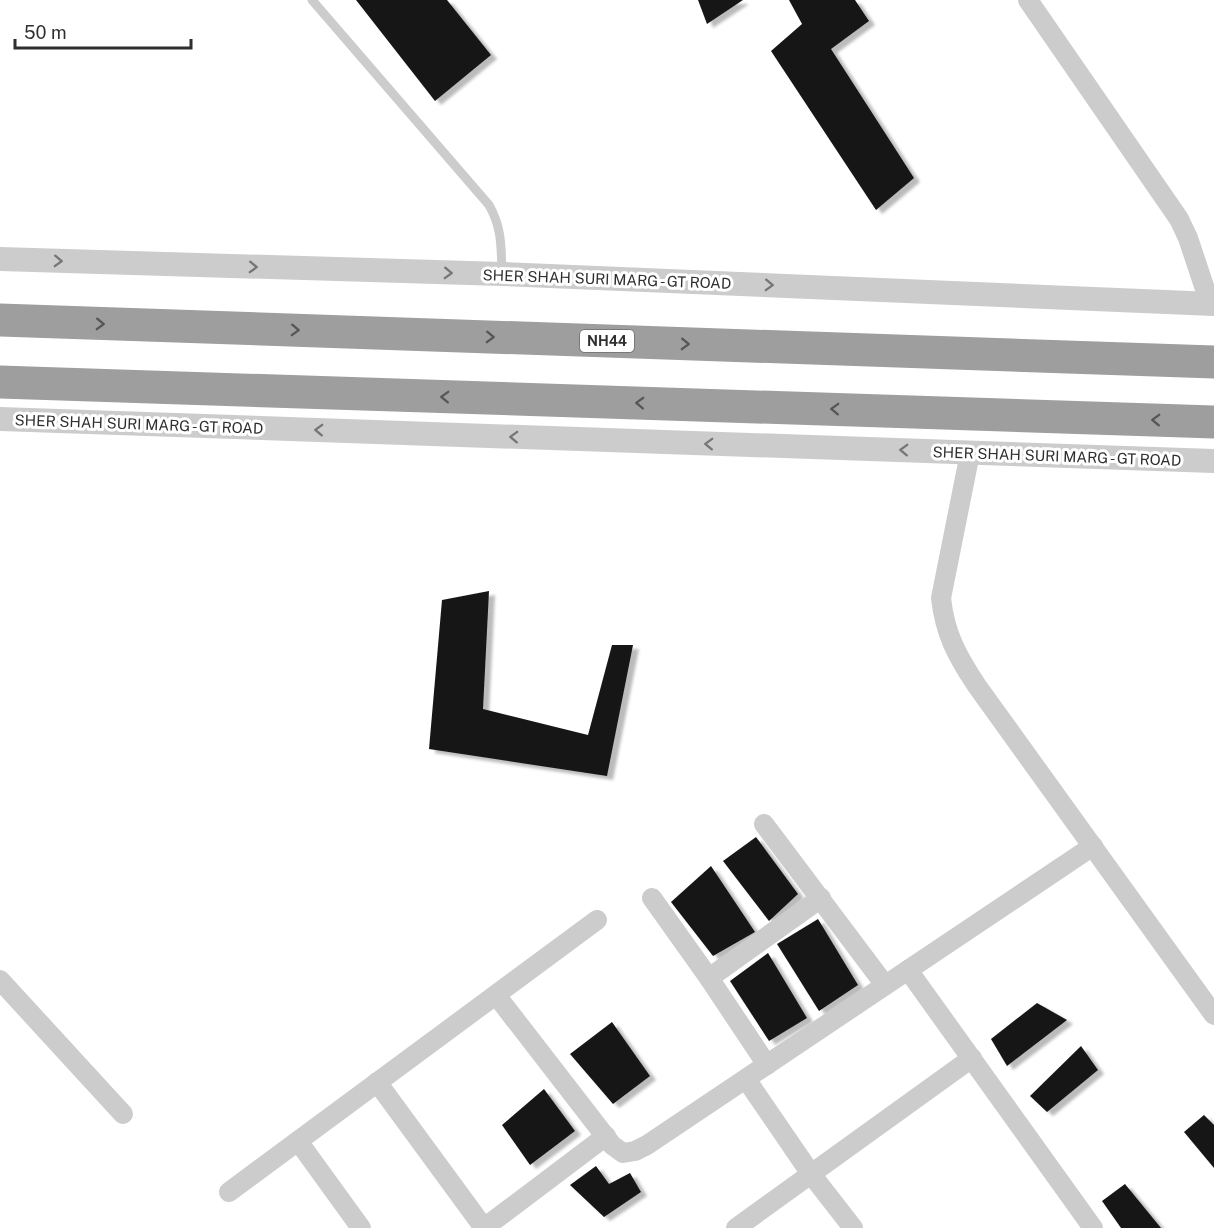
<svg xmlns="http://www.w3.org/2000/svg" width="1214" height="1228" font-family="'Public Sans',sans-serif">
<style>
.building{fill:#161616;filter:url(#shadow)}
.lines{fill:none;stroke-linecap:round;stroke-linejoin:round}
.service{stroke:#ccc;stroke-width:9}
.minor{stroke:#ccc;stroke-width:20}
.tertiary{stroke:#ccc;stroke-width:24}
.trunk{stroke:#9e9e9e;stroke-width:33}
.oneway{stroke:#767676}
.oneway2{stroke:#565656}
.labels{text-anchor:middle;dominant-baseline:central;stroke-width:6;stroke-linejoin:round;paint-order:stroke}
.shield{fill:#fff;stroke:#6d6d6d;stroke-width:1.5}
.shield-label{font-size:14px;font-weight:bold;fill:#2f2f2f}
.street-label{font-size:15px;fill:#2f2f2f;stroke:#fff}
</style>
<defs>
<filter id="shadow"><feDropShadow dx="6" dy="4" stdDeviation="1.5" flood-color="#0004"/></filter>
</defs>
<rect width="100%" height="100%" fill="#fff"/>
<g class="building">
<polygon points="356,0 447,0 491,55 435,101"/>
<polygon points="698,0 743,0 707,24"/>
<polygon points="789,0 855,0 869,21 831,49 914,178 876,210 771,51 802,24"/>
<polygon points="489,591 483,709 588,735 612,645 633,645 607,776 429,749 442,600"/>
<polygon points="756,837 798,894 769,921 723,861"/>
<polygon points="711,866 755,932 713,956 671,902"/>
<polygon points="818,919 858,985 819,1011 777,944"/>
<polygon points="768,953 807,1018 769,1041 730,981"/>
<polygon points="1037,1003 1067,1020 1007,1066 991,1039"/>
<polygon points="612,1022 650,1076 613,1104 570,1054"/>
<polygon points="1081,1046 1098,1070 1047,1112 1030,1096"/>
<polygon points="544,1089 575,1131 530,1165 502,1125"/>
<polygon points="1204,1115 1214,1125 1214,1168 1184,1132"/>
<polygon points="596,1166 609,1184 630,1173 641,1192 604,1217 570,1185"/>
<polygon points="1125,1184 1161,1228 1121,1228 1102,1201"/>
</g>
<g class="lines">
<path class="service" d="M312,0L489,205C502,228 501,246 502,272"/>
<g class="minor">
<polyline points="1028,0 1179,219 1188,238 1210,304"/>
<path d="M970,453L941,598C945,634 957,656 977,686L1214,1015"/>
<polyline points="764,824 885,985"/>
<polyline points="652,898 709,978 767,1065"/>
<polyline points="908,970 1093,1228"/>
<polyline points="709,978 821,898"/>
<polyline points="0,980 123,1114"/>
<polyline points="496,995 612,1145 623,1153 635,1151 647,1145 1093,846"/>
<polyline points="746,1079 811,1174 853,1228"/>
<polyline points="377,1082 484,1228"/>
<polyline points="298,1141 361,1228"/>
<polyline points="229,1192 597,920"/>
<polyline points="484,1228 606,1136"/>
<polyline points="736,1228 972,1058"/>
</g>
<g class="tertiary">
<polyline points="0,259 502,274 1214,304"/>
<polyline points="0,419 1214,461"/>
</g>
<g class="trunk">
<polyline points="0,320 1214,362"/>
<polyline points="0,382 1214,422"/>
</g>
</g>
<defs><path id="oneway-chevron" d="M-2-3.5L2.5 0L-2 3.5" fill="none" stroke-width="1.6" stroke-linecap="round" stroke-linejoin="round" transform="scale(1.5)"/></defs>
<g class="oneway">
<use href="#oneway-chevron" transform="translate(58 261) rotate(2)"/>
<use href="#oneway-chevron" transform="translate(253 267) rotate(2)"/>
<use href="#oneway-chevron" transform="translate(448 273) rotate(2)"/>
<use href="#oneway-chevron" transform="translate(769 285) rotate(2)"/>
<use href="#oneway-chevron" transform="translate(319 430) rotate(-178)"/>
<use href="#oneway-chevron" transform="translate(514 437) rotate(-178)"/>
<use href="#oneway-chevron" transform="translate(709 444) rotate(-178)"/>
<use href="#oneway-chevron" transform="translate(904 450) rotate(-178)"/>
</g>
<g class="oneway2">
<use href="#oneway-chevron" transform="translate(100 324) rotate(2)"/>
<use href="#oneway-chevron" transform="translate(295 330) rotate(2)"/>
<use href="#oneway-chevron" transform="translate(490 337) rotate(2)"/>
<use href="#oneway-chevron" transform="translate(685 344) rotate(2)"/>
<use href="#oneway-chevron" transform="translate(445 397) rotate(-178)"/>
<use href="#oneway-chevron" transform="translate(640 403) rotate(-178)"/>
<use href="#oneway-chevron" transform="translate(835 409) rotate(-178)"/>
<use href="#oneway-chevron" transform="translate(1156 420) rotate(-178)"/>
</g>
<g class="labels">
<rect class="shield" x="580" y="330" width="54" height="22" rx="4.5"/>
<g class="shield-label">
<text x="607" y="341">NH44</text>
</g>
<g class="street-label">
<text transform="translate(607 279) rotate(2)">SHER SHAH SURI MARG - GT ROAD</text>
<text transform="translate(139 424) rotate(2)">SHER SHAH SURI MARG - GT ROAD</text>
<text transform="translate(1057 456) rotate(2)">SHER SHAH SURI MARG - GT ROAD</text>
</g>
</g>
<path d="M15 39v9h176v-9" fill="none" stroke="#2f2f2f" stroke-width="3"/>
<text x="24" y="39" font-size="18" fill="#2f2f2f" stroke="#ffffff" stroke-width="4.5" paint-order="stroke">50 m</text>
</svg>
